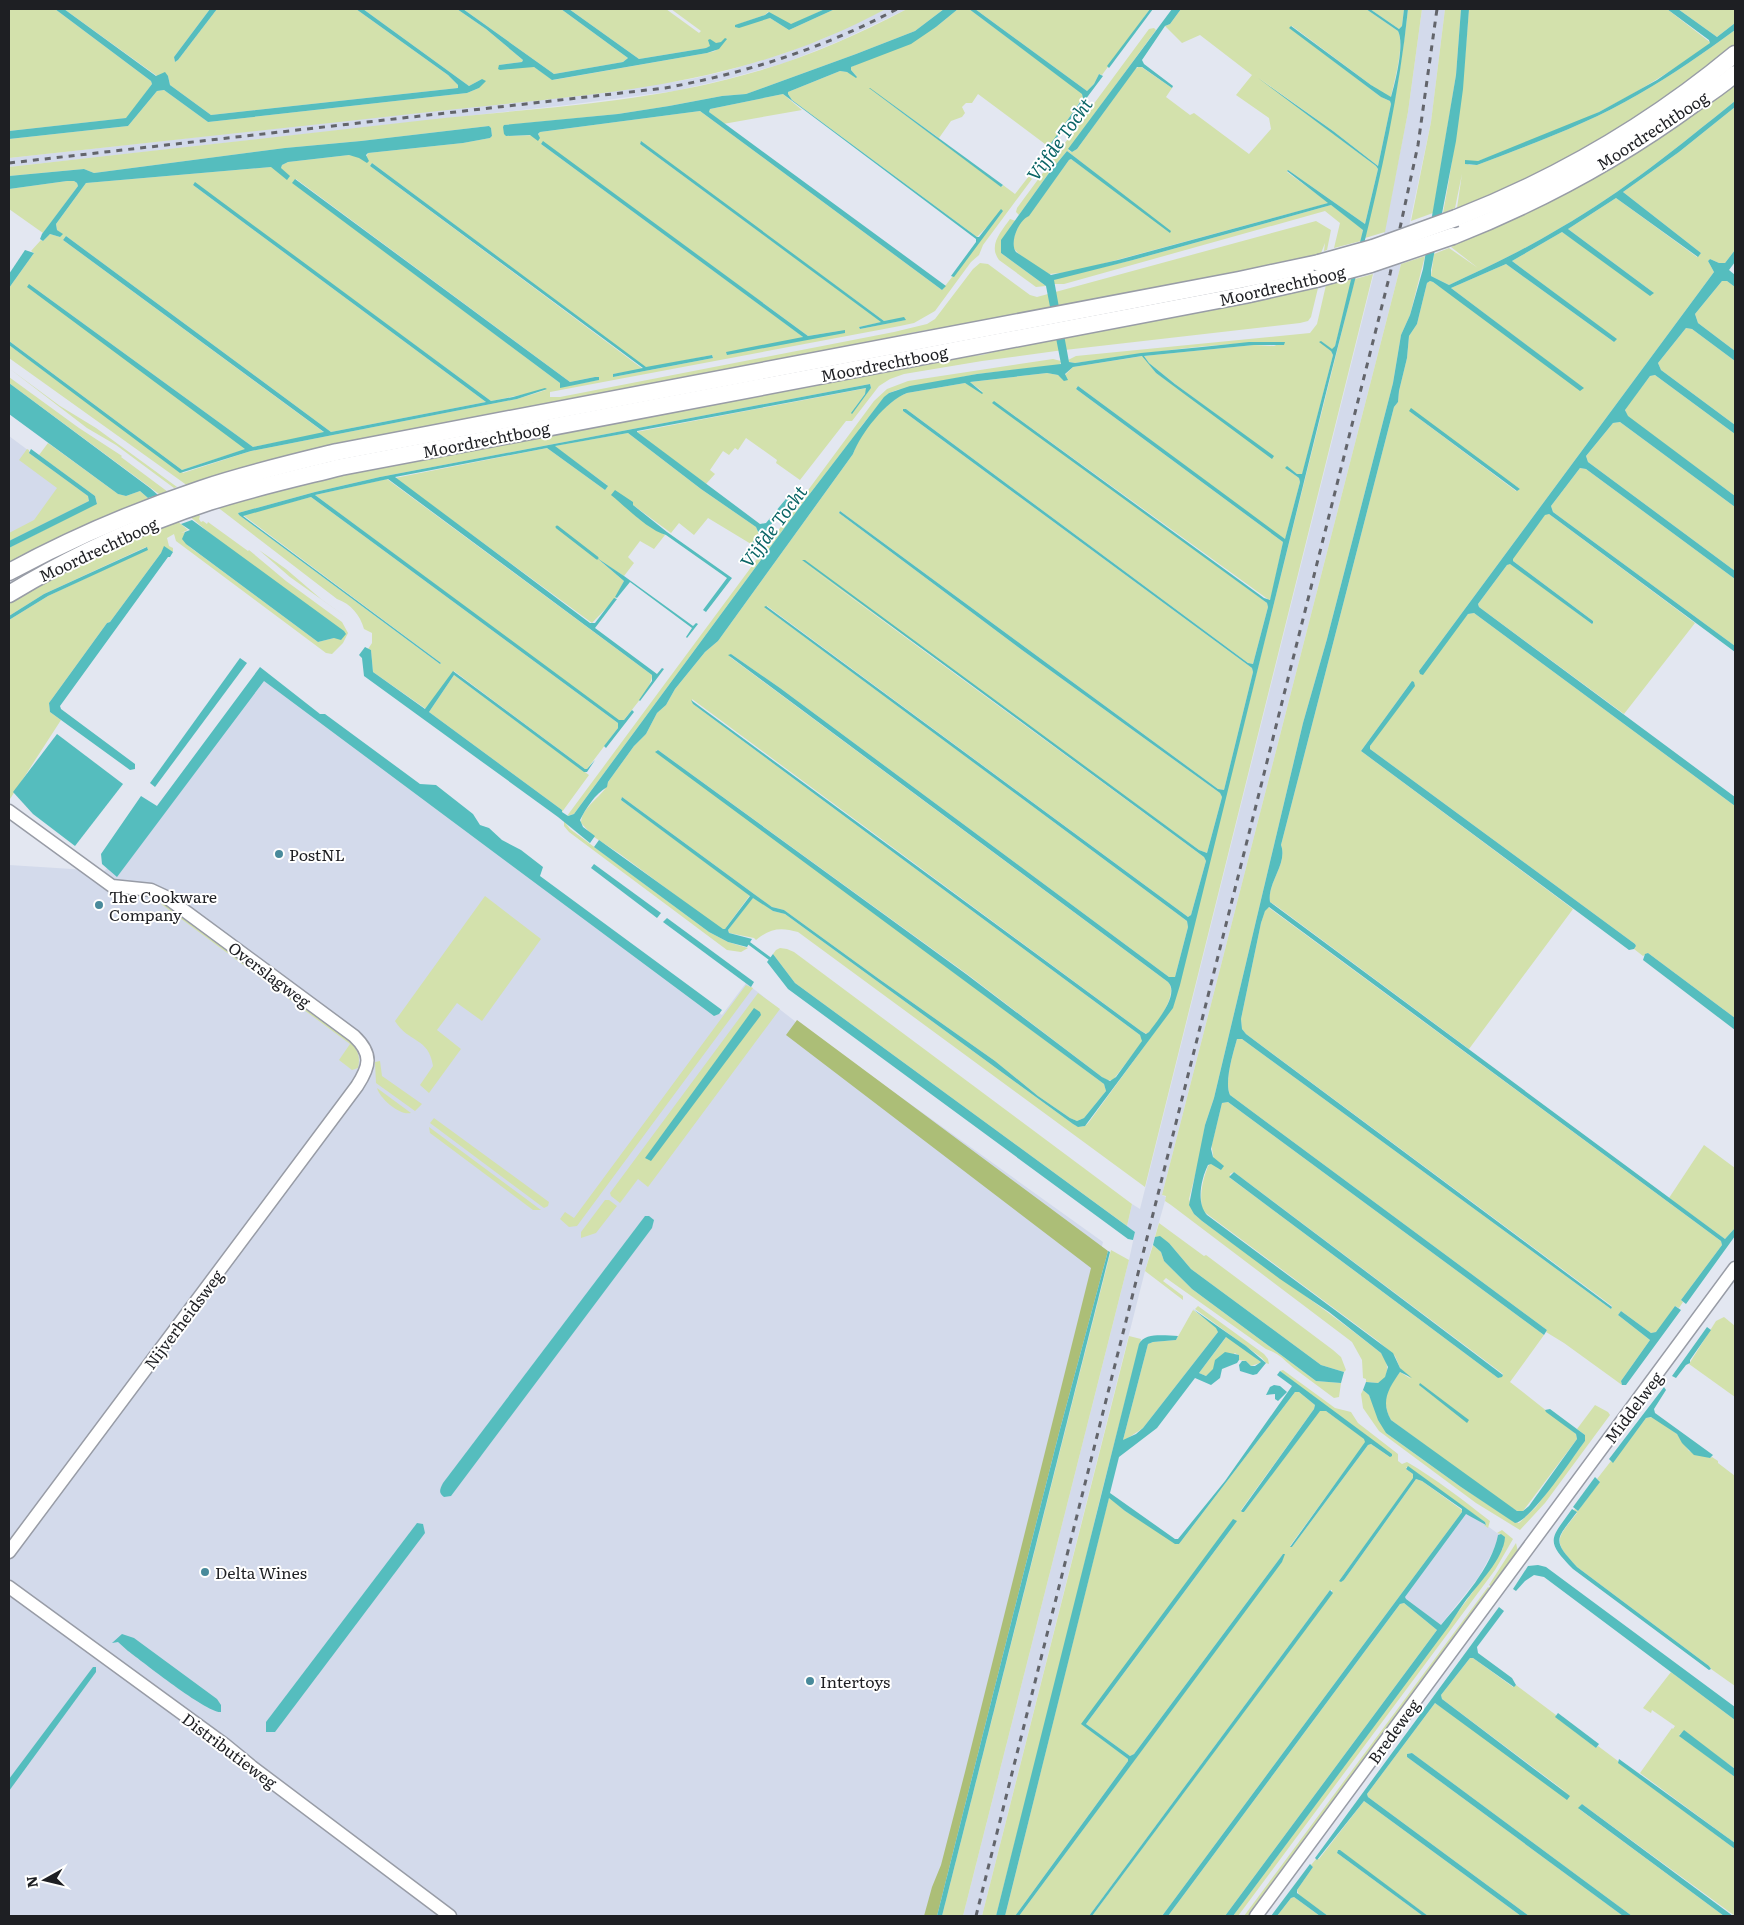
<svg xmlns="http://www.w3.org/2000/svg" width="1744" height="1925" font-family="Literata,serif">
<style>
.built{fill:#d3daeb}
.green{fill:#d3e1ac;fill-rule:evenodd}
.forest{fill:#acbe77}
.water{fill:#55bdbe}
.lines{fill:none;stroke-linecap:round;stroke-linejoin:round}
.stream{stroke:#55bdbe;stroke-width:3}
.tertiary-casing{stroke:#989ca6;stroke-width:15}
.primary-casing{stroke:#989ca6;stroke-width:19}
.tertiary{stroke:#fff;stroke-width:12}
.primary{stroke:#fff;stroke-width:16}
.rail{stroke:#63656b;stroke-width:3;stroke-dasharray:6 6;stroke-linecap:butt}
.primary-bridge-casing{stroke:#989ca6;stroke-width:19;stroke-linecap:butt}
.primary-bridge{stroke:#fff;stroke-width:16}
.poi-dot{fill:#488a9b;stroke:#fff;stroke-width:2}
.labels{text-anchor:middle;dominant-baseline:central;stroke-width:4;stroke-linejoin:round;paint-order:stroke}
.street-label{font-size:16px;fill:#1e1f23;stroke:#fff}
.poi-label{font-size:16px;fill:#1e1f23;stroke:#fff;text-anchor:start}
.water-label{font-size:18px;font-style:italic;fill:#096465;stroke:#fff}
</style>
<rect width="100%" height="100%" fill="#e3e7f1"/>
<g class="built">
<polygon points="886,9 907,9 842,40 785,63 727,79 675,91 567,105 9,167 9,158 613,91 691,79 726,71 782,54 822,39"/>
<polygon points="1422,9 1445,9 1431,122 1401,264 1162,1195 1166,1197 1163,1208 1145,1271 982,1916 963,1916 1129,1260 1135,1232 1127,1226 1132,1204 1140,1209 1385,229 1408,112"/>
<polygon points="9,436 92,498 94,502 9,545"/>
<polygon points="260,671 537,875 722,1015 746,983 796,1022 1103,1242 936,1916 9,1916 9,865 104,871 113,863"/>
<polygon points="1466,1510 1497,1533 1501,1534 1498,1535 1496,1546 1478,1578 1439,1627 1401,1599"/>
</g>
<g class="green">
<polygon points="9,9 55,9 151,81 152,84 127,118 9,131"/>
<polygon points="64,9 210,9 174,57 175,62 178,60 217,9 356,9 448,75 458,85 458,88 211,115 170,85 168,76 157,76"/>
<path d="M363,9H457L486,29L523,60L522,62L499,65L534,67L553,80L707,53L715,51L721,42L706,48L639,59L569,9H666L699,33L701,31L671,9H825L791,25L768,12L765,15L736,25L770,18L789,30L835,9H886C844,31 800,50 753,63C651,93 543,99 438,111C295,127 152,142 9,158V139L128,126L157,91L164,90L208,122L467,93L479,88L482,79L469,86Z"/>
<polygon points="463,9 561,9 628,58 623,62 554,74"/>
<path d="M907,9H944L915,31L856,54L746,94L722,96L669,106L618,114L505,125L506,136L538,135L540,132L700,111L942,290L1003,211L977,237L792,100L788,94V92L840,71L847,72L857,77L851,70V67L936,27L958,9H969L1082,93L1083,97L1049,147L978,94L972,103H966L962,107L965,113L962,117L951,121L939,138L869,88L1002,187L1003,185L1015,194L1029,176L1032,179L983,245L979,255L971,262L935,311L914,323L900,326L550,392V397H560L894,332L927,324L935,319L973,269L980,263L988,264L1030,295L1037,297L1316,221L1331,230L1327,250L1324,251L1325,243L1321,253L1309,259L962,326C928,329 896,334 863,346L188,486L9,358V345L183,473L251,451L517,399L546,390L491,401L195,183L193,185L486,402L331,432L66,236L63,240L325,433L253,447L29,284L246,449L182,470L9,341V288L34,253L31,251L41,240L43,241L50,234L60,237L62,234L57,230L56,224L86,183L271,167L281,168L282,165L288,162L349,155L366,158L368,153L463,143L490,138L492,136L491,128L489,126L361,141L285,148L94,173L84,169L9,176V167C148,151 287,136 426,120C535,108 652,103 758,71C810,56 859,34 907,9ZM543,142L808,336L845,330L802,338V336L541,144ZM640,142L884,321L904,318L905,320L860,329L859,327L882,322L640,144ZM372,163L646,368L712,355L713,358L613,377V374L643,369L370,166ZM296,179L570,382L595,377L599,380L560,387V383L293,183Z"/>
<polygon points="975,9 1150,9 1102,75 1099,74 1094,84 1087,91"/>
<path d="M1181,9H1366L1398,31C1405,45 1394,82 1391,97H1387L1371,85L1292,26L1290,28L1381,97L1390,101L1391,104L1378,166L1333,131L1259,78L1376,166L1378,169L1365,224L1288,170L1287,172L1329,203L1072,272L1049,274C1042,270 1016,254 1014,248C1011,239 1019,225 1022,217L1029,215L1069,160L1071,159L1171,232L1067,151L1049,173L1019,215L1016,212L1017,208L1149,29L1154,28L1156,30L1068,150L1072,152L1077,149L1135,69L1140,66L1172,88L1166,97L1190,115L1194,113L1249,154L1271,129L1269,118L1236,95L1252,75L1200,35L1182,43L1165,26L1170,24Z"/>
<polygon points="1370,9 1404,9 1402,26 1399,29"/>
<path d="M1408,9H1422L1408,112L1385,232L1365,238C1382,162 1400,86 1408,9Z"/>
<polygon points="1445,9 1461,9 1456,75 1433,213 1411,221 1431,122"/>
<path d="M1469,9H1667L1711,43C1675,69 1638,92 1599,112C1560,131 1519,146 1478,161L1472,162L1468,165H1477C1532,144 1588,124 1639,94C1672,75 1704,53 1735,30V47L1694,79L1586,150L1533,177L1464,207L1463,206L1457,208L1462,174L1455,208L1443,213C1456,145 1464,78 1469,9Z"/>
<polygon points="1678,9 1735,9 1735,23 1717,37"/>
<path d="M1735,82V101C1679,146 1623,192 1560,228C1524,250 1487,267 1449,285L1431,276L1434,254L1449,248L1478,268L1451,247Z"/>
<polygon points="783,94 802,110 723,124 709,112 710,109"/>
<path d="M1735,107V250L1725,263H1719L1710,259L1708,261L1714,272L1419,671L1468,614L1474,613L1735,806V1018L1648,953L1643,956L1634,949L1636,946L1635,944L1370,749V746L1412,681L1361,751L1573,909L1469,1049L1275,905L1270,902C1267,882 1288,864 1281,845L1394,407L1398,402L1399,391L1407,358L1409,336L1417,324L1427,283L1430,281L1433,282L1583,388L1451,288L1506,264L1614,342L1616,339L1512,261L1562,232L1654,293L1568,229L1616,198L1697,257L1701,253L1623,192L1679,152ZM1409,411L1520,489L1516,491Z"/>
<polygon points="67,181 74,181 77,183 78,186 43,233 9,209 9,189"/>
<polygon points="1331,205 1363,229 1361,241 1334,248 1340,223 1325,211 1064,284 1054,284 1054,280 1057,278 1133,260"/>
<path d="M1010,219L1016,221L1001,253L1046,286L1036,287L999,260C988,245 1001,232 1010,219Z"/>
<path d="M1425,256L1410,315L1401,335L1393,383L1327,639L1303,723L1214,1098L1205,1125L1200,1156L1189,1199L1194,1214L1202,1221C1262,1265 1323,1307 1381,1353C1388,1362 1389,1370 1384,1380L1378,1383L1366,1382V1379L1363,1378L1362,1360L1352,1342L1171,1205L1165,1201L1166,1196L1162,1195L1401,264Z"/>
<path d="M1373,274L1145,1187L798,932C781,927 770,928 756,940L754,938L729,933L728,930L753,897L773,911L785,914L1073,1124C1079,1128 1084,1128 1089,1122L1173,1007L1355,279Z"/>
<path d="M1352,279L1335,346L1331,351L1333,355L1302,475L1297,474L1287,467L1289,471L1299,478L1300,482L1285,540L1078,386L1076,389L1283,542L1271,598L1269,600L994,401L1267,603L1268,607L1253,664L1248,663L906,409H903V411L1252,668L1253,672L1224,790L1218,789L840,511L839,513L1022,650L1220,793L1222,797L1207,853L1199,850L803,562L1204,857L1206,861L1191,915L1188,917L1184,914L767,606V609L1187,921L1188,927L1175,977H1169L780,688L731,654L730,657L1168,982C1179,993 1157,1025 1147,1034L1141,1031L692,699L693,704L1140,1035L1143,1041L1113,1080H1107L1102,1077L967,974L658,750L656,751L1104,1084L1106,1091L1084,1118L1077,1121L1070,1118L1038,1096L995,1061L879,979L784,910L772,907L754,894L622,797L621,800L750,895L725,929H721L620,854L594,837L581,823C581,806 606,795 608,782L634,746L646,734L657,713L666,705L675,689L705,652L718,641L853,454L857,443L852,439L802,504L574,814L567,816L874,401L887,389L908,381L1053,359L1061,361L1060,365L977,374L897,390L889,393L884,398L859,429L898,397L907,393L965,383L983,392L970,382L1047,373L1058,375L1065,381V375L1073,367L1143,356L1156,373L1274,457L1175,384L1149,363L1144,356L1254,345L1274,346L1283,342C1271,343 1259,342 1248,343C1190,346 1132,355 1075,363L1069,362L1068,360L1076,356L1310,333L1317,324L1326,285Z"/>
<polygon points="1722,281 1727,281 1735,287 1735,351 1698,323 1695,314"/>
<path d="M1307,288H1318L1311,317L1308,321L1300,323L1056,351L982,361L904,374L890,379L879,386L852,421H846L800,480L776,463L777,460L746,438L738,450L735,448L729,455L723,451L710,470L715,474L706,484L636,432L867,388L865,394L851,413L871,388L870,384L380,477L315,492L238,513L239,515L440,664L441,663L243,515L311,497L618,723V728L587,769H585L454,671L426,709L373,672L371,650L368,649L372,643V633L364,629C360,615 351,604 337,599L216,506L287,486L941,359L982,355L1043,339Z"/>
<polygon points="1686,328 1692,329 1735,361 1735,425 1661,370 1658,363"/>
<polygon points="10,369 60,406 96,428 177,487 174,488 116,445 87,428"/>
<polygon points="1655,375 1735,434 1735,496 1627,416 1625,409 1650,376"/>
<polygon points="9,377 79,428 122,456 121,457 168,492 159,494 9,383"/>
<polygon points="1620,422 1735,507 1735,571 1588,462 1586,456 1613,423"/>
<polygon points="628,433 701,489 756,527 759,534 751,544 708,518 694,535 679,523 671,533 633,505 626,506 638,518 665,535 654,549 640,541 628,557 634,563 624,576 598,559 624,581 615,599 592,623 395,478 547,448 605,490 607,485 554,446"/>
<polygon points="48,443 118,494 126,496 140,491 148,498 148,502 9,566 9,548 97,503 95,496 39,455"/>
<polygon points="27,449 29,450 29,453 88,496 89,501 9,541 9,533 34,520 57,488 19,460"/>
<polygon points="1580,468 1586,469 1735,579 1735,646 1553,512 1551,506"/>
<path d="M387,479L652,675C652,688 632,709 624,720L619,721L315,495Z"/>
<path d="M196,513L200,516L199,519L201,522L203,521L207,524L208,522L248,551L249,550L286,581L342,622L348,633L343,643L332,654L326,653L176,541L174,534L167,538L169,546L173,548V552L164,547L161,553L110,622L107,623L49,703L50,712L61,720L10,799L9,798V620L48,596L148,549L146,547L44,594L9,616V600L106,548L176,520L188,530L181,533L185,532C182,543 191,548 198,553L318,642L334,638L188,515Z"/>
<polygon points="1545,514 1549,514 1695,623 1624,714 1479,607 1478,604 1507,565 1510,563 1592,624 1593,623 1593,621 1513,561 1512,559"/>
<polygon points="259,550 286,569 321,599 346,617 290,577"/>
<polygon points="454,675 589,775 562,812 562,810 429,712"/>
<polygon points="564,821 570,829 709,932 728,942 748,948 741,952 727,950 569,832 564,826"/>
<path d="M485,896L541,939L482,1021L457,1003L437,1030L461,1049L429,1093L420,1085L433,1066C429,1037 408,1043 395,1021Z"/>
<path d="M163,902L348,1039C357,1048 361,1056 358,1068L352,1070L339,1060L350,1044L161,904Z"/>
<path d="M1268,907L1721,1241L1722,1245L1681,1300L1683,1302L1679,1308L1675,1306L1657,1332L1651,1333L1621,1311L1618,1315L1650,1340L1621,1381L1622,1385L1564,1343L1546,1332L1547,1330L1230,1095C1224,1083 1233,1053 1237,1039H1242L1611,1309L1612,1306L1246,1034L1242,1029L1241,1019L1261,923L1265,910Z"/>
<polygon points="780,948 787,949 794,952 1132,1204 1127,1226 795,983 773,954 776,950"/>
<polygon points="746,985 753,988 577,1226 569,1227 560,1219 565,1212 574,1218"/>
<polygon points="758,993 780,1009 648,1187 638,1179 620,1203 611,1196 610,1193"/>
<polygon points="380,1061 382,1076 422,1104 415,1111 376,1083 375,1062"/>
<path d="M377,1088L411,1113C400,1116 380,1099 377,1088Z"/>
<path d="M1228,1102L1544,1335L1510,1382L1576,1434L1577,1439L1523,1511H1517L1498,1499L1391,1420C1380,1401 1388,1388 1400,1372L1411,1379L1400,1368L1395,1356L1378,1341L1203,1211C1199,1198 1202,1182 1207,1169C1208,1164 1212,1164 1213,1159C1214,1154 1211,1149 1212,1144L1222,1103ZM1234,1172L1503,1374L1502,1376L1498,1378L1230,1178V1174Z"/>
<polygon points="434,1118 549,1202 548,1206 544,1208 430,1123"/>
<polygon points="429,1127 541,1210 533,1210 430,1133"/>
<polygon points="1704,1145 1735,1168 1735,1228 1725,1239 1669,1198"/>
<polygon points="605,1200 609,1200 617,1206 596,1233 581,1238 581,1232"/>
<polygon points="1159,1223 1204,1256 1206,1255 1333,1350 1341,1357 1346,1370 1344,1372 1321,1365 1191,1269 1169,1243 1160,1237 1155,1237"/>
<path d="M1153,1245L1161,1252L1164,1261L1192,1289L1316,1381L1341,1383L1339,1397L1334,1398C1321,1388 1308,1379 1295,1369C1283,1360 1282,1355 1266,1349L1166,1278L1163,1281L1183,1296V1300L1145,1271Z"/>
<polygon points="1111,1250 1129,1260 963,1916 942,1916"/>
<polygon points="1198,1306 1264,1354 1268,1359 1269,1364 1266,1363 1262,1358 1195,1309"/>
<polygon points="1193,1310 1222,1331 1218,1332 1143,1428 1125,1440 1123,1440 1148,1344 1153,1342 1176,1340"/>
<polygon points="1724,1317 1735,1326 1735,1397 1689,1364 1716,1321"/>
<polygon points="1129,1336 1141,1339 1099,1503 1061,1662 996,1916 982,1916"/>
<polygon points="1227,1336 1261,1362 1260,1363 1251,1366 1246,1361 1239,1360 1238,1355 1235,1353 1206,1376 1199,1373"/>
<path d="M1283,1370L1335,1408L1351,1412L1358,1423L1398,1454V1461L1402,1464L1407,1462C1436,1479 1463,1500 1490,1521L1488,1528L1484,1525H1486L1485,1522L1406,1467V1469L1413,1474L1414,1478L1339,1581L1344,1580L1416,1479L1422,1481L1462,1510V1512L1162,1916H1092L1332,1593V1590H1330L1089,1916H1019L1282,1561L1283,1554L1134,1754L1130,1756L1086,1724L1237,1521L1082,1724L1128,1759V1761L1015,1916H1005L1109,1497L1125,1511L1179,1544L1295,1392H1299L1315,1405L1314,1409L1241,1510L1242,1512H1244L1319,1411H1326L1365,1439V1443L1290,1546L1292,1547L1368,1445L1371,1444L1390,1457L1280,1371Z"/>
<polygon points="1363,1390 1369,1395 1386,1433 1461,1487 1515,1522 1519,1523 1536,1507 1585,1441 1585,1435 1577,1429 1595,1405 1608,1412 1610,1415 1545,1503 1520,1530 1476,1503 1379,1431 1363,1408 1361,1394"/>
<path d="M1653,1417L1677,1434L1689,1451L1710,1458L1712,1457L1718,1461V1463L1735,1476V1686L1711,1669L1709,1666L1577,1567C1552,1540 1556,1540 1577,1513L1574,1510L1575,1509L1578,1511L1600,1481L1597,1479L1611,1461L1613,1462L1646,1418Z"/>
<polygon points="1502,1530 1513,1539 1495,1570 1238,1916 1233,1916 1492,1566 1503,1548 1501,1534 1497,1533"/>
<polygon points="1516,1543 1518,1552 1493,1588 1489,1585"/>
<polygon points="1488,1587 1492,1590 1250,1916 1244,1916"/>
<polygon points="1404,1603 1437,1630 1225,1916 1168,1916 1400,1604"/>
<polygon points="1470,1658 1473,1658 1513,1687 1516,1685 1556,1715 1556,1717 1596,1748 1598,1746 1618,1761 1619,1763 1735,1849 1735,1916 1582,1804 1579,1809 1724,1916 1632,1916 1412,1753 1407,1754 1407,1757 1623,1916 1529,1916 1368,1797 1367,1794 1435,1703 1570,1795 1442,1699 1441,1695"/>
<polygon points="1671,1672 1735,1720 1735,1769 1684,1731 1679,1735 1735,1777 1735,1843 1640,1773 1672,1728 1673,1729 1675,1726 1652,1710 1651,1713 1643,1708"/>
<polygon points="1364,1801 1521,1916 1428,1916 1338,1850 1337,1853 1423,1916 1328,1916 1299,1895 1297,1890 1313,1867 1311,1865 1316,1859 1319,1859"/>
<polygon points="1294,1897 1320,1916 1277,1916 1291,1898"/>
</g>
<polygon class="forest" points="797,1020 1108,1251 1059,1433 937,1916 924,1916 932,1887 941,1865 965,1772 1091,1268 786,1035"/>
<g class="water">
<polygon points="55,9 64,9 156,76 165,72 168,76 170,85 211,115 458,88 458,85 448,75 356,9 363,9 469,86 482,79 486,81 479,88 467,93 208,122 164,90 157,91 128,126 9,139 9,131 126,118 152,84 151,81"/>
<polygon points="210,9 217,9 178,60 175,62 174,57"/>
<polygon points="457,9 463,9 554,74 623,62 628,58 561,9 569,9 639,59 706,48 710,46 708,40 710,39 716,43 721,42 725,38 727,39 719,49 707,53 552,80 534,67 500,70 498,69 499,65 522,62 523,60 486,29"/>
<polygon points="825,9 835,9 789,30 770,18 739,28 735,27 735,25 765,15 769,12 791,24"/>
<polygon points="944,9 958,9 936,27 911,44 851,67 851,70 857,77 856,78 847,72 840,71 788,92 788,94 792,100 977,237 979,237 1001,209 1003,211 954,277 951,276 976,242 976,239 783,94 710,109 709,112 946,286 942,290 700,111 540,132 538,134 540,138 538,141 530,135 506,136 504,134 503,127 504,125 618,114 669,106 722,96 746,94 856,54 915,31"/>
<polygon points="969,9 975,9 1087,91 1094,84 1099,74 1103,76 1038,163 1037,163 1083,98 1082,94"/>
<polygon points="1150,9 1153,9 1109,68 1107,66"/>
<polygon points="1172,9 1181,9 1170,24 1165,26 1142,60 1144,64 1173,86 1172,88 1142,67 1137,67 1077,149 1072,152 1068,149"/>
<path d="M1366,9H1370L1399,29L1402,26L1404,9H1408C1394,146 1354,280 1321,413C1274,603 1227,794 1180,985L1173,1008L1085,1126L1078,1127L1073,1124L785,914L773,911L753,898L728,930L729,933L752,939L747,947L728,942L709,932L594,847L599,840L723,929H725L750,896L621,800L622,797L754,894L772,907L784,910L879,979L995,1061L1038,1096L1070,1118L1077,1121L1084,1118L1106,1091L1104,1084L655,752L658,750L966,974L1102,1077L1110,1081L1116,1077L1142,1041L1140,1035L693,704L691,700L1141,1031L1146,1034L1149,1032C1157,1021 1180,994 1168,982L728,655L731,654L780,688L1169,977H1175L1188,927L1187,921L764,607L766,606L1184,914L1188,917L1191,915L1206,861L1204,857L802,560H805L1199,850L1207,853L1222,797L1220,793L1022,650L839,513L840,511L1218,789L1224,790L1253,672L1252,668L903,411V409H906L1248,663L1253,664L1268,607L1267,603L992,403L994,401L1264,598L1270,600L1283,542L1076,389L1078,386L1285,539L1300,482L1299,478L1285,468L1287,466L1297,474H1302L1333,355L1331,351L1319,342L1321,341L1332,349L1335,346L1363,230L1331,205L1133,260L1054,280L1069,362L1075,363L1141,353L1202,347L1249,342H1285L1284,345H1254L1144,356L1149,363L1175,384L1274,456L1272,459L1156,373L1142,356L1073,367L1065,374L1068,380L1064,381L1058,375L1047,373L970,382L983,393L982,394L965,383L907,393C886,401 861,433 853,454L718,641L705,652L675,689L666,705L657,713L646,734L634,746L608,782L607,787C595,794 586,808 580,820L583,827L595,836L590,843L558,817L364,676L362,658L359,655L365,647L371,650L373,672L425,709L453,671L585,769H587L595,760L587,772H584L454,675L429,712L562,810V812L568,816L574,814L802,504L884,397L889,393L910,386L977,374L1061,364L1046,286L1001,253V240L1049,173L1067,151L1171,231L1170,233L1071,159L1069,160L1029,216C1019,220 1009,242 1016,252L1051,275L1118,260L1328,203L1287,171L1288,170L1365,224L1378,169L1376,166L1258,78L1333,131L1378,166L1391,104L1390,101L1381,97L1289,28L1291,26L1371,85L1391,97C1395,83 1405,44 1398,31Z"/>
<path d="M1461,9H1469L1463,89L1456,141L1431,270V276L1449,285C1487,267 1524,250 1560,228C1623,192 1679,146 1735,101V107L1679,152L1623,192L1701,253L1698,257L1616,198L1568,229L1654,293L1650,296L1562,232L1512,261L1617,339L1614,342L1506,264L1451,288L1584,388L1580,391L1433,282L1430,281L1427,283L1417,324L1409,336L1407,358L1399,391L1398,402L1394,407L1281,845C1288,864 1267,882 1270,902L1725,1239L1735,1228V1236L1686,1304L1681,1300L1722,1245L1721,1241L1269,907L1265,911L1261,923L1241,1019L1242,1029L1246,1034L1612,1307L1611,1309L1242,1039H1237C1233,1053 1224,1083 1230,1095L1547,1330L1544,1335L1228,1102L1222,1103L1211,1149L1213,1157L1224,1166L1221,1170L1211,1164L1208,1165C1201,1179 1196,1203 1207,1215L1393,1353L1400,1368L1412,1378L1400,1372C1389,1388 1380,1401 1391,1420L1517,1511H1523L1529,1506L1577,1439L1576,1434L1546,1412L1545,1410L1550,1409L1585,1435V1441C1573,1457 1531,1521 1515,1523L1461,1487L1386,1433L1378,1420L1369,1395L1363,1390L1366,1382L1378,1383L1385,1377L1388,1367L1381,1353L1329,1312L1280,1279L1202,1221L1194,1214L1189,1205L1205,1125L1214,1098L1303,723L1327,639L1393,383L1401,335L1410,315L1423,269L1456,75Z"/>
<path d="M1667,9H1678L1717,37L1735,23V30C1704,53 1672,75 1639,94C1588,124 1532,144 1477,165L1465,164V160L1478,161L1599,112L1657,80L1710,43L1709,40Z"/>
<polygon points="869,88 870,88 1003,185 1001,187"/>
<polygon points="489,126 491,128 492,136 490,138 463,143 368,153 366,155 369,161 367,163 359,158 349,155 288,162 282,165 281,168 290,176 287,180 271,167 86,183 56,224 57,230 63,234 60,237 50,234 43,241 40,239 42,234 78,186 77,183 74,181 67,181 9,189 9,176 84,169 94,173 285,148 361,141"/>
<polygon points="543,141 808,336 845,330 845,333 727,355 726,352 803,337 541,144"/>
<polygon points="641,141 884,321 904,317 906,320 860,329 859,327 881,322 640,144"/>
<polygon points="372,163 646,367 712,355 713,358 613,377 613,374 643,368 370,166"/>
<polygon points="295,179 570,382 595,377 599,377 599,380 560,388 560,383 292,183"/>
<polygon points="195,182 491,401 513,397 545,388 547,389 517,399 251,451 180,473 9,345 9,341 182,470 245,449 27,287 29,284 253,447 324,432 63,240 66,236 331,432 486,402 193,185"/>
<polygon points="25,250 34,253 9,288 9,274"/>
<polygon points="1735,250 1735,262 1729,270 1735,275 1735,287 1727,281 1722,281 1695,314 1698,323 1735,351 1735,361 1692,329 1686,328 1658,363 1661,370 1735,425 1735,434 1655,375 1650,376 1625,410 1628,416 1735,496 1735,507 1620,422 1613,423 1586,456 1588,462 1735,571 1735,579 1586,469 1580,468 1551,506 1553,512 1735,646 1735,652 1549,514 1545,515 1513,559 1513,561 1593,621 1593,623 1592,624 1510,564 1507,565 1478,604 1479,607 1735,797 1735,806 1474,613 1468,614 1423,675 1420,674 1419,671 1714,272 1708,261 1710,259 1719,263 1725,263"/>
<polygon points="9,383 150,488 158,495 148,498 140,491 126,496 118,494 9,414"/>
<polygon points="870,384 871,388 852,414 851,413 865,394 866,388 637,431 637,432 760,524 766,523 790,494 792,495 792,497 742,563 738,561 759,534 756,527 701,489 628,433 555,446 608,486 605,490 547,448 395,477 590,623 595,623 614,598 617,599 595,628 657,674 662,668 664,669 640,701 639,700 652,681 652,675 388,479 315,495 619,720 624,720 632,710 634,712 606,748 604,746 618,728 618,723 311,497 243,516 441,663 440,664 239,515 238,513 315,492 380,477"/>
<polygon points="1411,408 1520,489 1517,491 1409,411"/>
<polygon points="31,449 95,496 97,504 9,548 9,541 89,501 88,496 29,453"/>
<path d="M615,490L633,502V505L667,532L732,578L706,612L703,610L727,578L666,535C648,530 626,507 611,495Z"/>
<polygon points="192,520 344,631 346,634 341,640 334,638 318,642 186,544 182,539 185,532 190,530 181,524"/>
<polygon points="164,546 173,552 170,557 168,557 60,706 61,709 135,764 135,769 130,770 50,712 49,703 107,623 110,622 161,553"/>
<polygon points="147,547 148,550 48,596 9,620 9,616 44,594"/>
<polygon points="597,558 624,576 693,626 696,623 698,624 687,638 686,637 692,628 630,582 617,598 615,597 624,581"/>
<polygon points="240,658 247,663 155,787 150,783"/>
<polygon points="260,667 320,714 325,714 420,784 436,785 473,814 480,825 489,828 502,840 521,850 543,867 540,876 722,1010 719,1014 714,1016 264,681 117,877 102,864 101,854 141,796 157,806"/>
<polygon points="1412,681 1414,682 1415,686 1370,746 1370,749 1635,944 1636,946 1634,949 1629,950 1361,751"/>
<polygon points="57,734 123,784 75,846 33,814 13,792"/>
<polygon points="594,864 661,913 657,918 591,868"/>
<polygon points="667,918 754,982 751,987 663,922"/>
<polygon points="1648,953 1735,1018 1735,1030 1643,960 1645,954"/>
<polygon points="773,954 795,983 1135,1232 1133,1240 1128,1239 788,989 767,962"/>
<polygon points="754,1008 760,1012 761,1015 651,1161 645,1158"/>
<polygon points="1234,1172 1503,1375 1502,1377 1498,1378 1229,1177"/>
<path d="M645,1216H649L654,1220L652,1228L451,1496L444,1497C438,1493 440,1489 443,1483Z"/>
<polygon points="1160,1236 1169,1243 1191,1269 1321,1365 1344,1372 1341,1383 1316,1381 1192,1289 1164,1261 1161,1252 1153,1245 1155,1237"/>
<polygon points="1108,1251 1110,1252 942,1916 937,1916 1059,1433"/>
<polygon points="1675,1306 1681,1310 1626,1385 1622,1385 1621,1381 1650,1340 1618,1315 1621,1311 1651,1333 1656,1332"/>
<path d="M1193,1309L1246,1346L1266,1363L1257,1374L1253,1375L1240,1371L1239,1365L1242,1361H1246L1251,1366H1255L1261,1362L1226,1337L1199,1373L1206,1376L1213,1369L1215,1360L1225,1352L1239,1355V1360L1237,1363L1222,1369L1220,1378L1211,1385L1195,1378L1157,1428L1119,1457L1110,1493L1175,1539H1178L1225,1481L1292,1386L1277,1375L1280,1371L1392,1454V1456L1390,1457L1371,1444L1368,1445L1292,1547H1290L1365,1442L1364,1439L1326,1411H1320L1244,1512H1242L1241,1511L1314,1409L1315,1405L1299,1392H1295L1179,1544H1175L1125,1511L1109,1498L1005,1916H996L1139,1344C1145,1332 1166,1336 1178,1336L1176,1340L1153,1342L1148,1344L1123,1440L1136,1434L1143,1428L1218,1332L1216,1328Z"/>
<polygon points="1707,1327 1711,1330 1690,1360 1690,1363 1686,1365 1676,1378 1672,1376"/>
<polygon points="1420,1383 1469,1420 1467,1423 1419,1385"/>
<polygon points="1274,1385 1280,1386 1287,1392 1278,1401 1275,1399 1275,1394 1266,1395 1270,1387"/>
<polygon points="1664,1387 1666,1390 1654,1409 1655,1413 1713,1455 1710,1458 1694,1455 1682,1443 1677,1434 1651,1417 1646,1418 1613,1463 1609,1459"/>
<path d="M1408,1466L1485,1522L1486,1525L1466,1514L1405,1597L1406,1599L1441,1625C1462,1600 1492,1567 1498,1535L1501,1534L1505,1537C1504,1559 1477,1585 1464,1603C1459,1610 1454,1618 1449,1626L1233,1916H1225L1437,1630L1404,1603L1400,1604L1168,1916H1162L1462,1512V1509L1422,1481L1416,1479L1344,1580L1341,1582L1339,1581L1413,1478V1474L1406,1469Z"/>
<polygon points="1595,1477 1600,1482 1578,1511 1573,1507"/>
<path d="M1572,1509L1577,1512C1556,1540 1551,1539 1577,1567L1709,1666L1711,1669L1709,1670L1573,1569C1545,1540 1550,1540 1572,1509Z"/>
<polygon points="1233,1519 1237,1521 1086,1724 1130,1756 1134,1754 1283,1554 1285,1554 1282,1562 1019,1916 1015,1916 1128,1761 1128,1759 1081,1724"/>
<polygon points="417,1523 423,1524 425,1533 275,1732 266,1732 266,1722"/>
<polygon points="1538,1565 1546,1567 1735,1707 1735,1720 1544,1577 1534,1575 1525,1581 1516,1591 1513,1589 1528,1566"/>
<polygon points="1330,1590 1333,1593 1092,1916 1089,1916"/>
<polygon points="1499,1607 1504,1611 1477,1647 1478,1653 1512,1678 1516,1685 1514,1687 1473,1658 1470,1658 1441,1695 1442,1699 1570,1796 1567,1800 1435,1703 1367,1794 1368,1797 1529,1916 1521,1916 1364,1801 1317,1860 1315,1858"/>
<path d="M122,1634L134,1638L217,1699L221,1705V1712C208,1714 143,1662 128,1651L118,1642L112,1643Z"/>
<polygon points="93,1667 96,1667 96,1672 9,1791 9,1779"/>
<polygon points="1558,1713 1599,1744 1596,1748 1555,1717"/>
<polygon points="1684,1730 1735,1769 1735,1777 1679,1736"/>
<polygon points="1412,1753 1632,1916 1623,1916 1407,1757 1407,1754"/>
<polygon points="1619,1759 1735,1843 1735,1849 1618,1763"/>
<polygon points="1582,1804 1733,1916 1724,1916 1578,1808"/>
<polygon points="1338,1850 1340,1850 1428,1916 1423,1916 1337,1853"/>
<polygon points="1310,1864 1313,1867 1297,1890 1297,1893 1328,1916 1320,1916 1294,1897 1291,1898 1277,1916 1271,1916"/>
</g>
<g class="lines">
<g class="stream">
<polyline points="557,527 597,558"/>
<polyline points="746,941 773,961"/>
</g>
<g class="tertiary-casing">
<g id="tertiary">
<path d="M9,811L112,886L151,890L166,897L354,1036C373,1054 370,1066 357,1086L9,1552"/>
<polyline points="9,1587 224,1744 252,1767 450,1916"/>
<polyline points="1256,1916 1735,1268"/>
</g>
</g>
<g class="primary-casing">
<g id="primary">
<path d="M1456,218C1556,179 1652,123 1735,54"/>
<path d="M1453,236C1539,202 1620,158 1695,103C1709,94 1723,84 1735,74"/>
<path d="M9,572C70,539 135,511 201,489C245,474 292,463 337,452L1239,280L1319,263"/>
<path d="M9,594C72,556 139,525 209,502C252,488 297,478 341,467L1245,295L1316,279"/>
</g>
</g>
<use href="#tertiary" class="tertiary"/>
<use href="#primary" class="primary"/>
<g class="rail">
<path d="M9,163L665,88C746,73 824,48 897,9"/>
<polyline points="976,1916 1390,274 1418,145 1437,9"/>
</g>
<g class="primary-bridge-casing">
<g id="primary-bridge">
<polyline points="1319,263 1373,248 1456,218"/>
<polyline points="1316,279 1371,264 1453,236"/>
</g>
</g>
<use href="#primary-bridge" class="primary-bridge"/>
</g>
<g class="poi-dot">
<circle cx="279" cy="854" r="5"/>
<circle cx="99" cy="905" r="5"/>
<circle cx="205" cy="1572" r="5"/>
<circle cx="810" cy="1681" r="5"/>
</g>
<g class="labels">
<g class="street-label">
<text transform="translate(1652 130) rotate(-33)">Moordrechtboog</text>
<text transform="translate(1282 285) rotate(-13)">Moordrechtboog</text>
<text transform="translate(884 363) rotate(-11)">Moordrechtboog</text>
<text transform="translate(486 439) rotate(-11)">Moordrechtboog</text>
<text transform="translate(98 549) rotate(-25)">Moordrechtboog</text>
<text transform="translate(270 974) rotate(37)">Overslagweg</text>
<text transform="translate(183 1319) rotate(-53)">Nijverheidsweg</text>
<text transform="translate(1633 1407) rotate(-53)">Middelweg</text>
<text transform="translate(1393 1731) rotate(-54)">Bredeweg</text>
<text transform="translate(230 1750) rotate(37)">Distributieweg</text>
</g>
<g class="poi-label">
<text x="289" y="854">PostNL</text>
<text x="109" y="896">The Cookware<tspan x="109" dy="18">Company</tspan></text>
<text x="215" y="1572">Delta Wines</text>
<text x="820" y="1681">Intertoys</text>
</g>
<g class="water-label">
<text transform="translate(1059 139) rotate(-54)">Vijfde Tocht</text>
<text transform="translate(773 526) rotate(-53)">Vijfde Tocht</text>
</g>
</g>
<rect width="1744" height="1925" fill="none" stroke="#1e1f23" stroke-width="20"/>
<g transform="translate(45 1880) rotate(262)" stroke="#ffffff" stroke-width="4" paint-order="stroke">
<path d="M0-4L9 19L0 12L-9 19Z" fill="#1e1f23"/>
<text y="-8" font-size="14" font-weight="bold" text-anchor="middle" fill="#1e1f23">N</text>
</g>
</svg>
